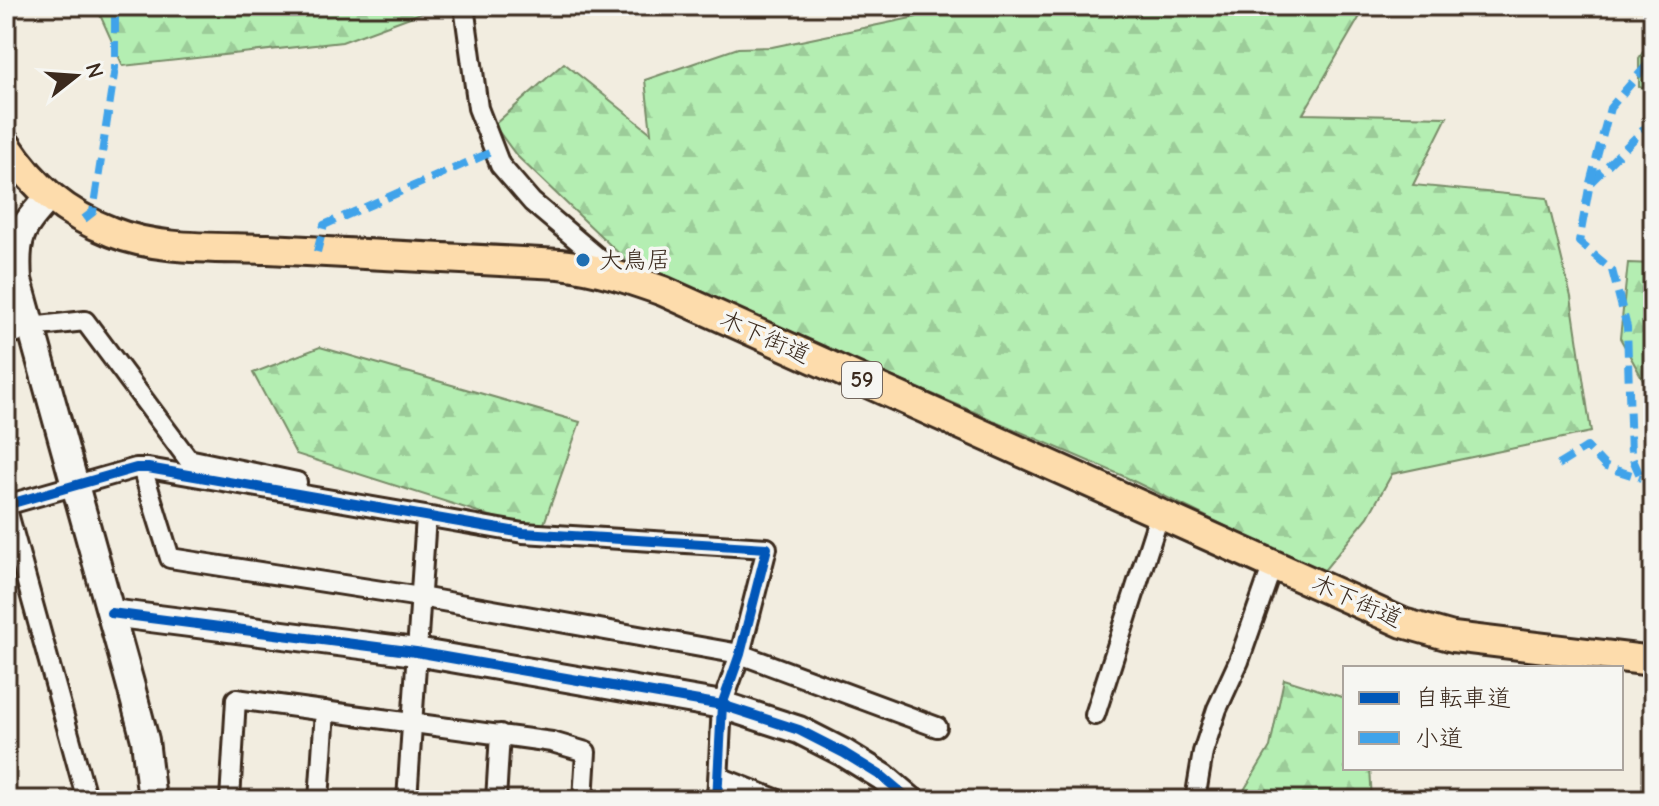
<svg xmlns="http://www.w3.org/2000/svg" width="1659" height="806" font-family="'Comic Neue','Klee One',sans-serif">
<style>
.forest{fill:url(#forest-firs);stroke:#788c68;stroke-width:2}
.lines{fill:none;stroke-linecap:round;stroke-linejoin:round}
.stream{stroke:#6d909b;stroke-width:5}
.street-casing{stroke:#3b2a1e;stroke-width:24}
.secondary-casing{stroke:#3b2a1e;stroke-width:32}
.primary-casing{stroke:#3b2a1e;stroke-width:34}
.street{stroke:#f6f6f2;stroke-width:18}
.secondary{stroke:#f6f6f2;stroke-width:26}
.primary{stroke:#fddcac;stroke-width:28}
.quiet{stroke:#3fa3ea;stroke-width:8;stroke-dasharray:16 8;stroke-linecap:butt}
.cycleway-casing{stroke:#f6f6f2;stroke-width:15}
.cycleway{stroke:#0057b8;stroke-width:10}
.poi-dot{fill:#1f6fb2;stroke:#f6f6f2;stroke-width:3}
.labels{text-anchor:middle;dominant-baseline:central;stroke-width:7;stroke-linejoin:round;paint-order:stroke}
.shield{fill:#f6f6f2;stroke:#73675e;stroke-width:2}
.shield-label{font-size:22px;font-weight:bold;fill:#3b2a1e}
.poi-label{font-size:24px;fill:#3b2a1e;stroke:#f6f6f2;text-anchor:start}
.street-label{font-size:24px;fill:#3b2a1e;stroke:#f6f6f2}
</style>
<defs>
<pattern id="forest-firs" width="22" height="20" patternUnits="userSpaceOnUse" patternTransform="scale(2)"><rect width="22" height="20" fill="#b4eeb2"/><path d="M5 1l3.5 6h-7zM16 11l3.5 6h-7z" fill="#9ccc99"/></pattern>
</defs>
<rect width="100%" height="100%" fill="#f2ede0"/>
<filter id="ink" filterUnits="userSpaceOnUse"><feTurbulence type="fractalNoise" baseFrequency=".0125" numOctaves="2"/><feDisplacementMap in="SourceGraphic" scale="16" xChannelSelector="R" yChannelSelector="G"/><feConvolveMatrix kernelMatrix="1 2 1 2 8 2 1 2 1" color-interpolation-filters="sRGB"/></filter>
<g filter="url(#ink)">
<g class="forest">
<polygon points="96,6 440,6 342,42 123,66"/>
<polygon points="932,6 1366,6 1303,114 1447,117 1413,185 1547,198 1571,297 1591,432 1392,474 1368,517 1322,573 1121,475 630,264 516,155 494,125 564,63 651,133 645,80 738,48 772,47 916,17"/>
<polygon points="1653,37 1653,91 1639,87 1639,58"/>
<polygon points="1628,263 1653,264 1653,391 1650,392 1620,338"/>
<polygon points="320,347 580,422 541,532 296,454 253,373"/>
<polygon points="1284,679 1345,698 1345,768 1370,768 1372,800 1238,800 1270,747"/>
</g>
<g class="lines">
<polyline class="stream" points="1577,6 1593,11 1606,6"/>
<g class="street-casing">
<g id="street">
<polyline points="464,6 478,108 500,165 532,202 615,272"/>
<polyline points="6,336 30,327 85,321 188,459 297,482"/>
<polyline points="142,468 170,558 420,597 740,654 937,727"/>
<polyline points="6,505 136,468 148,468 523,533 767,548 740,654 722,705 717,800"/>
<polyline points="6,506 87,800"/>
<polyline points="1095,715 1160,513"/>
<polyline points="719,777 778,800"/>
<polyline points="230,800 236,699 552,742 586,752 583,800"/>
<polyline points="319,800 325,711"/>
<polyline points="407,800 426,517"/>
<polyline points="496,800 500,734"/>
<polyline points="1195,800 1203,752 1217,709 1239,661 1273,564"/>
</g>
</g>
<g class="secondary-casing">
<g id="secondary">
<path d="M49,197C20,229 15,236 18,280L130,683L145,740L152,800"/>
<polyline points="111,613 416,652 722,705 799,730 844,753 883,777 910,800"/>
</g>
</g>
<g class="primary-casing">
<path id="primary" d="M6,145C34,187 65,214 112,232C159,251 218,247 268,249C366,254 463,259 560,264C597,268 629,279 663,291L1403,623L1453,637L1653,661"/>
</g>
<use href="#street" class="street"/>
<use href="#secondary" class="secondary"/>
<use href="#primary" class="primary"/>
<g class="quiet">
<polyline points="1653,120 1590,183 1579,242 1612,270 1627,327 1631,455 1641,478 1653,483"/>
<polyline points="1590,183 1610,108 1653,58"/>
<polyline points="84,219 93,212 115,68 115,6"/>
<polyline points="317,252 324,225 494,151"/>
<polyline points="1558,465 1587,447 1606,467 1641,478"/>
</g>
<g class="cycleway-casing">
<g id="cycleway">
<polyline points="6,505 136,468 148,468 523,533 767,548 740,654 722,705 717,800"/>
<polyline points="111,613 416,652 722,705 799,730 844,753 883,777 910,800"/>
</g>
</g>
<use href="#cycleway" class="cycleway"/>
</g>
</g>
<circle class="poi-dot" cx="583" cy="260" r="8"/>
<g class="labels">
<rect class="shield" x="842" y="362" width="40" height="36" rx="6"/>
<g class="shield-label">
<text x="862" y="380">59</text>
</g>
<g class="poi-label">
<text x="599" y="260">大鳥居</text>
</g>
<g class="street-label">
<text transform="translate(765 337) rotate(24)">木下街道</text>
<text transform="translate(1357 601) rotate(24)">木下街道</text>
</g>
</g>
<rect width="1659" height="806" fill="none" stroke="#f6f6f2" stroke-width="32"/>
<rect x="16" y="16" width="1627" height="774" fill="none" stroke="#3b2a1e" stroke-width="3" filter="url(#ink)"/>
<rect x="1343" y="666" width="280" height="104" fill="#f6f6f2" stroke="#aba49d" stroke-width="2"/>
<rect x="1359" y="692" width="40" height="12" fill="#0057b8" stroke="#aba49d" stroke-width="2"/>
<text x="1415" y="706" font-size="24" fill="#3b2a1e">自転車道</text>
<rect x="1359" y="732" width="40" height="12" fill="#3fa3ea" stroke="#aba49d" stroke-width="2"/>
<text x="1415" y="746" font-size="24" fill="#3b2a1e">小道</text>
<g transform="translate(76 76) rotate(73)" stroke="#f6f6f2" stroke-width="6" paint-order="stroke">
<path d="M0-6L14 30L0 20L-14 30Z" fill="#3b2a1e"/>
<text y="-12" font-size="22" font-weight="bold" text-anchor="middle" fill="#3b2a1e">N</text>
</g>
</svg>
